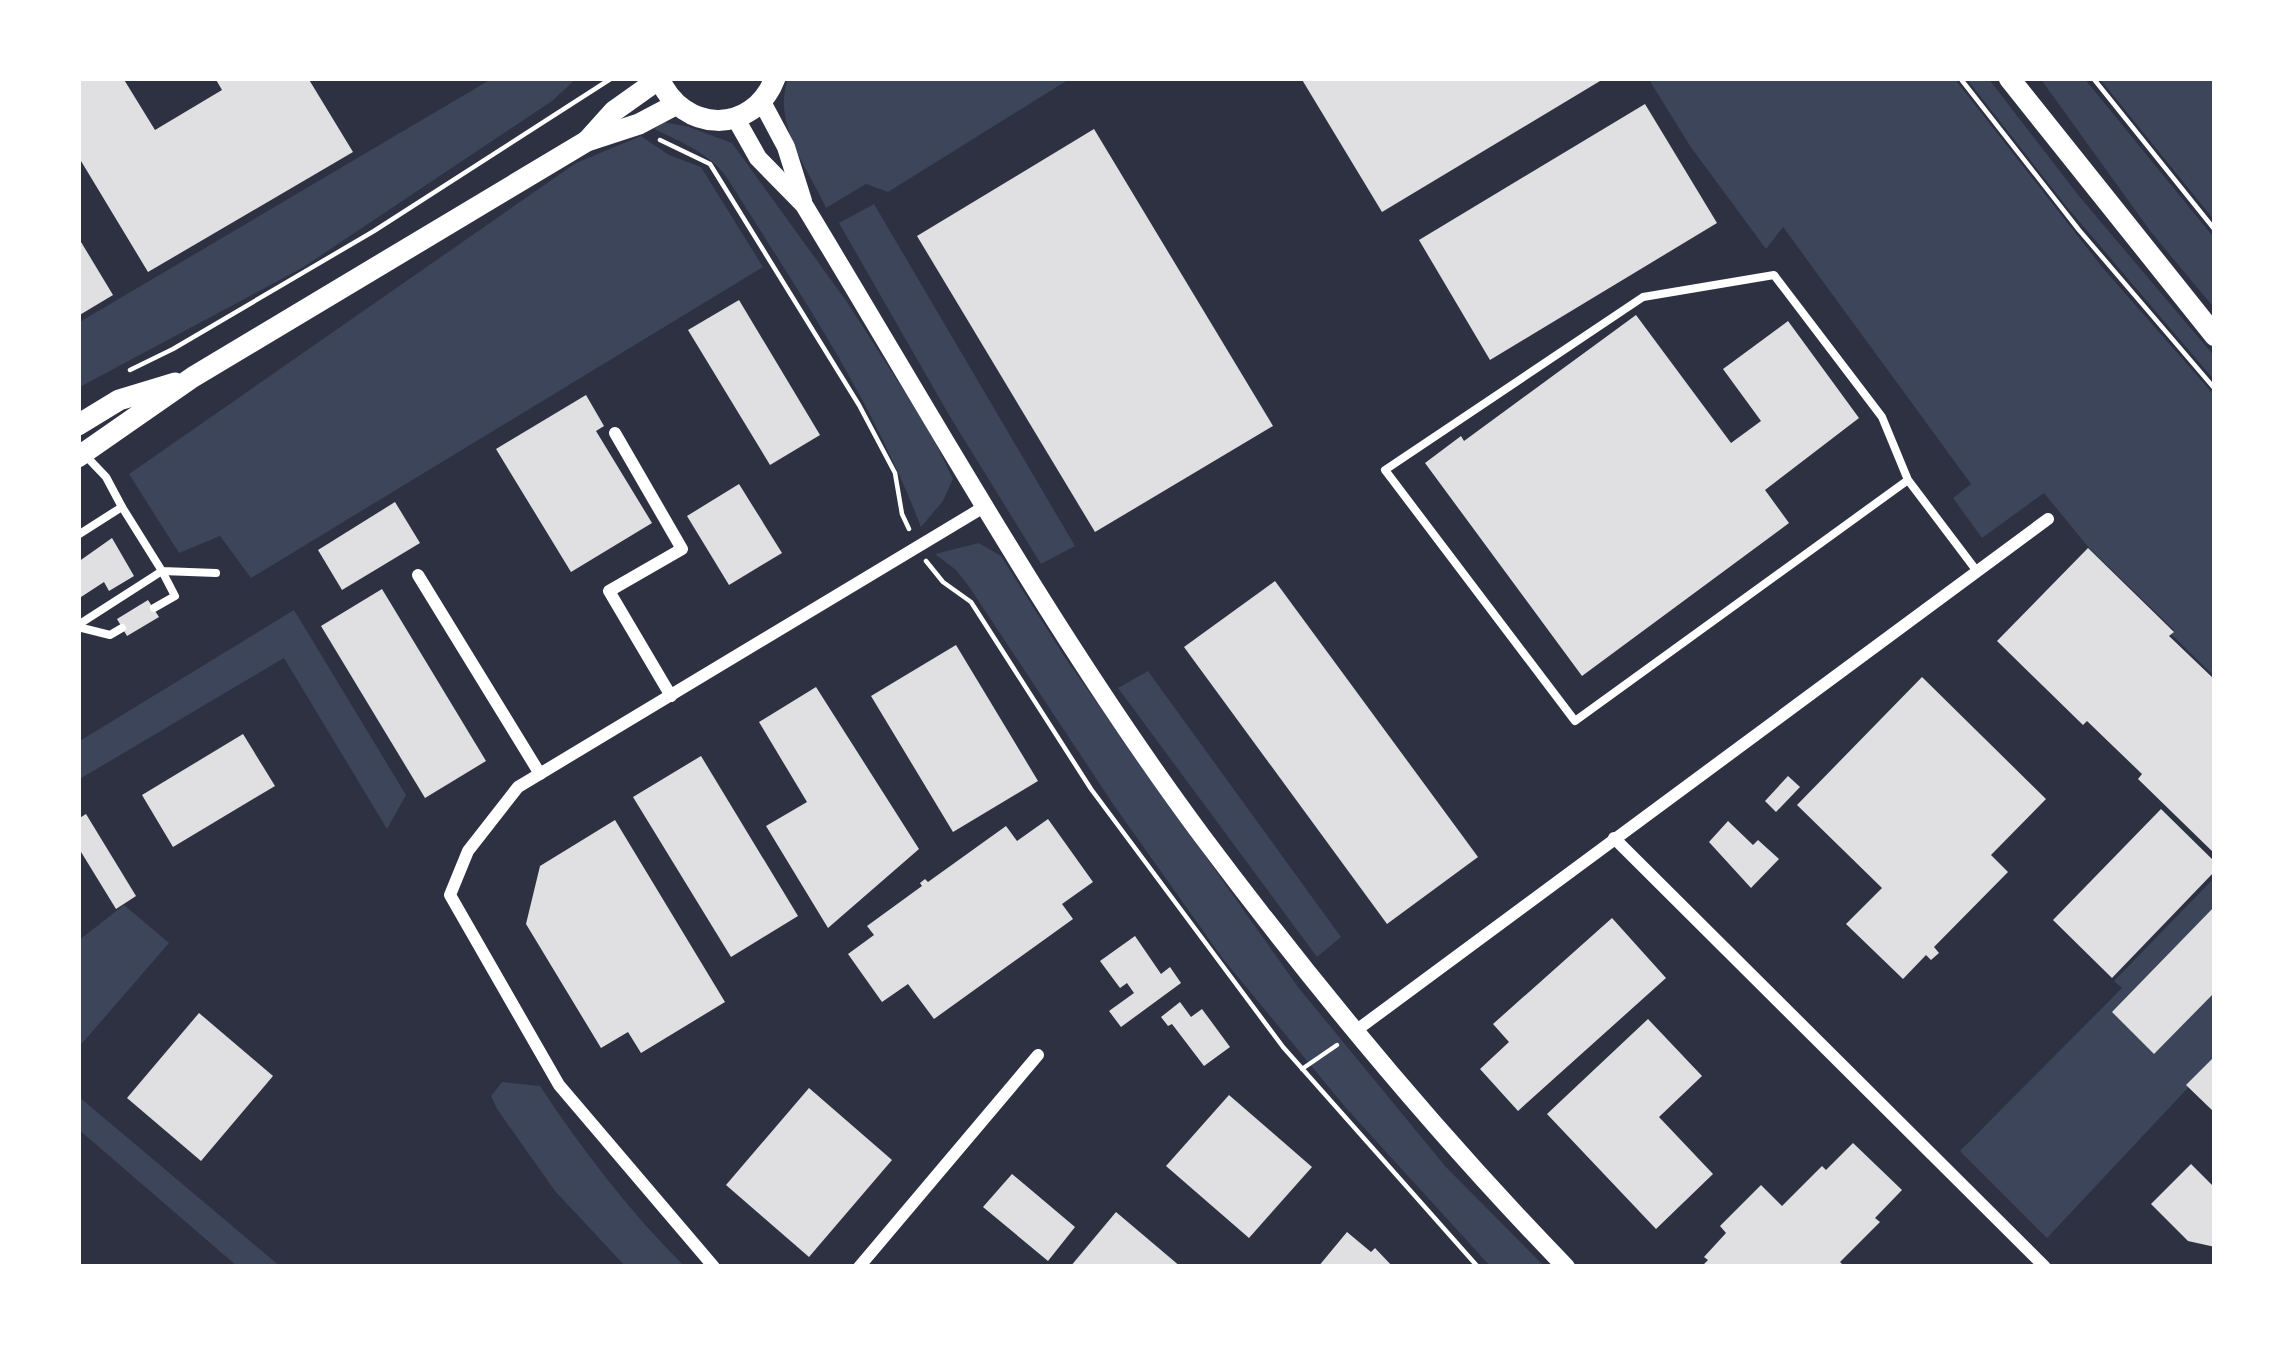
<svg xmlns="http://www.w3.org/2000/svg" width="2293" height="1345" font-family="'Sofia Sans Condensed',sans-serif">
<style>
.green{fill:#3c4559}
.building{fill:#e0e0e3}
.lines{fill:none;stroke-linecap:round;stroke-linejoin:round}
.path{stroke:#fff;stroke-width:4.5}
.service{stroke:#fff;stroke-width:8}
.minor{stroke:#fff;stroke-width:12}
.tertiary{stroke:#fff;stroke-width:18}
.secondary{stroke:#fff;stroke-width:21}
</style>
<rect width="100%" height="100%" fill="#2d3142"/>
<g class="green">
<polygon points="493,78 577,78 552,101 302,268 78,388 78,323"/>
<path d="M788,78H1071L888,192L866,184L826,208C807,166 772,125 788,78Z"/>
<polygon points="1648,78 1954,78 2102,267 2215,396 2215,677 2171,634 2174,630 2089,548 2044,493 1982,538 1953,498 1971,484 1783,227 1766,249 1690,146"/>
<polygon points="1966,78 1988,78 2079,196 2215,357 2215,381 2066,206"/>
<polygon points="2040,78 2084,78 2215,239 2215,309 2151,232"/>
<polygon points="2099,78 2215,78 2215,221"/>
<path d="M664,122L689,127L732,143L847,302L931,433L953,479L943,501L921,527C871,397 800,294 727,178C710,153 681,142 654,129Z"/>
<polygon points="641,136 669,155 701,167 763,267 251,578 220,536 179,553 129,474 576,163"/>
<polygon points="874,204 1075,546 1041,564 949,415 839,223"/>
<polygon points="979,543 1001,556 1066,659 1298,987 1445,1166 1545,1267 1491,1267 1346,1108 1223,959 1113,804 970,588 956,570 935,554"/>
<polygon points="294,610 406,795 387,829 284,658 78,780 78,742"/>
<polygon points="1148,671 1341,937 1317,957 1118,688"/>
<polygon points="2215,877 2215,1059 2047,1238 1960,1151 2122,988 2114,981"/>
<polygon points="124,905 169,943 78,1048 78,941"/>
<path d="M502,1082L540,1086C583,1151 630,1212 685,1267H626L555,1191L497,1109L491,1096Z"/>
<polygon points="78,1096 281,1267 238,1267 78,1129"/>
</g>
<g class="building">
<polygon points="78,78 123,78 155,130 222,90 215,78 308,78 353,152 148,272 78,156"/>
<polygon points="1301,78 1605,78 1382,212"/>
<polygon points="1645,104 1717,223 1490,360 1419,240"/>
<polygon points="1094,129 1273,426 1095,532 917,236"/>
<polygon points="78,237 113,295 78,316"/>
<polygon points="739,300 820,435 770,465 688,330"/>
<polygon points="1636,315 1731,443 1761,421 1723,369 1788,321 1859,418 1765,490 1789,523 1582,676 1425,463 1461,436 1464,441"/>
<polygon points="586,395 604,426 596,431 652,523 571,572 496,449"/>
<polygon points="739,484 782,553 729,585 687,516"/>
<polygon points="395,502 420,543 342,590 318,550"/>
<polygon points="112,538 134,576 109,591 104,582 78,599 78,562"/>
<polygon points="2088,548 2174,632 2169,636 2215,680 2215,854 2138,779 2142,774 2087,721 2083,725 1997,641"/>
<polygon points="1275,581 1478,857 1387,924 1184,647"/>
<polygon points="382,589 486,761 425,798 321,626"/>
<polygon points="148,600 159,617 127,636 117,619"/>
<polygon points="956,645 1038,781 953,832 871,696"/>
<polygon points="1922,677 2046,799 1991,855 2008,872 1934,947 1939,953 1931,960 1926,955 1903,979 1846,924 1882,888 1797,805"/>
<polygon points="816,687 919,849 828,928 766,826 807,802 759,722"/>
<polygon points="243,734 275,786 173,847 142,795"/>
<polygon points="701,756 798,916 731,957 633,797"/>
<polygon points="1788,776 1800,787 1776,812 1765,801"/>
<polygon points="2161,809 2215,862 2215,871 2112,978 2053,920"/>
<polygon points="86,814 136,896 116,909 78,847 78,819"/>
<polygon points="1048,819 1093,882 1062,904 1073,919 934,1019 908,984 882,1002 848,954 874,935 867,926 922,886 920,883 925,879 928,882 1006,826 1017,841"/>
<polygon points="615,820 725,1002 641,1053 628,1032 601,1048 526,924 540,866"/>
<polygon points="1728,821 1753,845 1758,840 1779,859 1751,888 1709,842"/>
<polygon points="2215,906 2215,992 2154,1054 2112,1012"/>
<polygon points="1612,918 1666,978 1518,1111 1480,1069 1509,1042 1493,1024"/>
<polygon points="1135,936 1161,974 1170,967 1181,983 1121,1027 1109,1011 1134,993 1127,983 1120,988 1100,961"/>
<polygon points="1180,1002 1191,1017 1202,1009 1230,1047 1204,1066 1172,1024 1168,1026 1161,1017"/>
<polygon points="199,1013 273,1076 201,1161 127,1098"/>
<polygon points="1648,1019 1702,1076 1659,1117 1713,1174 1656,1229 1547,1114"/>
<polygon points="2215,1056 2215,1113 2186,1085"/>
<polygon points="809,1088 892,1160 809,1257 726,1185"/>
<polygon points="1229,1095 1312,1167 1249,1238 1166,1166"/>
<polygon points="1853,1143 1902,1190 1875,1218 1880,1222 1840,1262 1845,1267 1701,1267 1708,1260 1704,1257 1726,1233 1720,1226 1761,1185 1782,1206 1822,1166 1826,1170"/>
<polygon points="2191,1164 2215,1188 2215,1247 2188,1241 2151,1204"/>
<polygon points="1012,1174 1075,1227 1048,1261 983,1207"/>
<polygon points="1116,1212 1181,1267 1070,1267"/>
<polygon points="1347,1232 1371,1252 1375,1248 1393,1267 1318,1267"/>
</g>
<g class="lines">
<g class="path">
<polyline points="1960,78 2079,230 2215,389"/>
<polyline points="2093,78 2215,230"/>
<polyline points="660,140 710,164 859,405 895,473 902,514 909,529"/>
<polyline points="130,370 173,349 374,231 612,78"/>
<polyline points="926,561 943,582 971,602 1091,789 1283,1047 1478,1267"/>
<polyline points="1302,1069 1337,1045"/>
</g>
<g class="service">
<polyline points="1908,480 1575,721 1385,470 1643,297 1774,275 1882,417 1908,480 1976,570"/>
<polyline points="122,507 162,571 216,573"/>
<polyline points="78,535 122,507 106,477 84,454"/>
<polyline points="78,625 162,571 175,596 154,608"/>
<polyline points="78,627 110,635 122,628"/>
</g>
<g class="minor">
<polyline points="615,433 682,549 609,591 671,696"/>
<polyline points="418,575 540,774"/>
<polyline points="1614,838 2045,1267"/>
<polyline points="1354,1032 2048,519"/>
<polyline points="714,1267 559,1085 450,895 468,851 518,787 987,505"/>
<polyline points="859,1267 1038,1055"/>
</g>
<g class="tertiary">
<polyline points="762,102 786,147 803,201"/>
<path d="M736,119L758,158L804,205C932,416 1055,638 1202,836C1315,987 1435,1132 1566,1267"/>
</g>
<g class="secondary">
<path d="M659,78C682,133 753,136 775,78"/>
<polyline points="2009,78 2215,336"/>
<polyline points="587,141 614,111 659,79"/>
<polyline points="78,425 119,400 175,383"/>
<polyline points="78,457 193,377 587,141 639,124 675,105"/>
</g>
</g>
<rect width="2293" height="1345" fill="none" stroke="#ffffff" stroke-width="162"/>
</svg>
